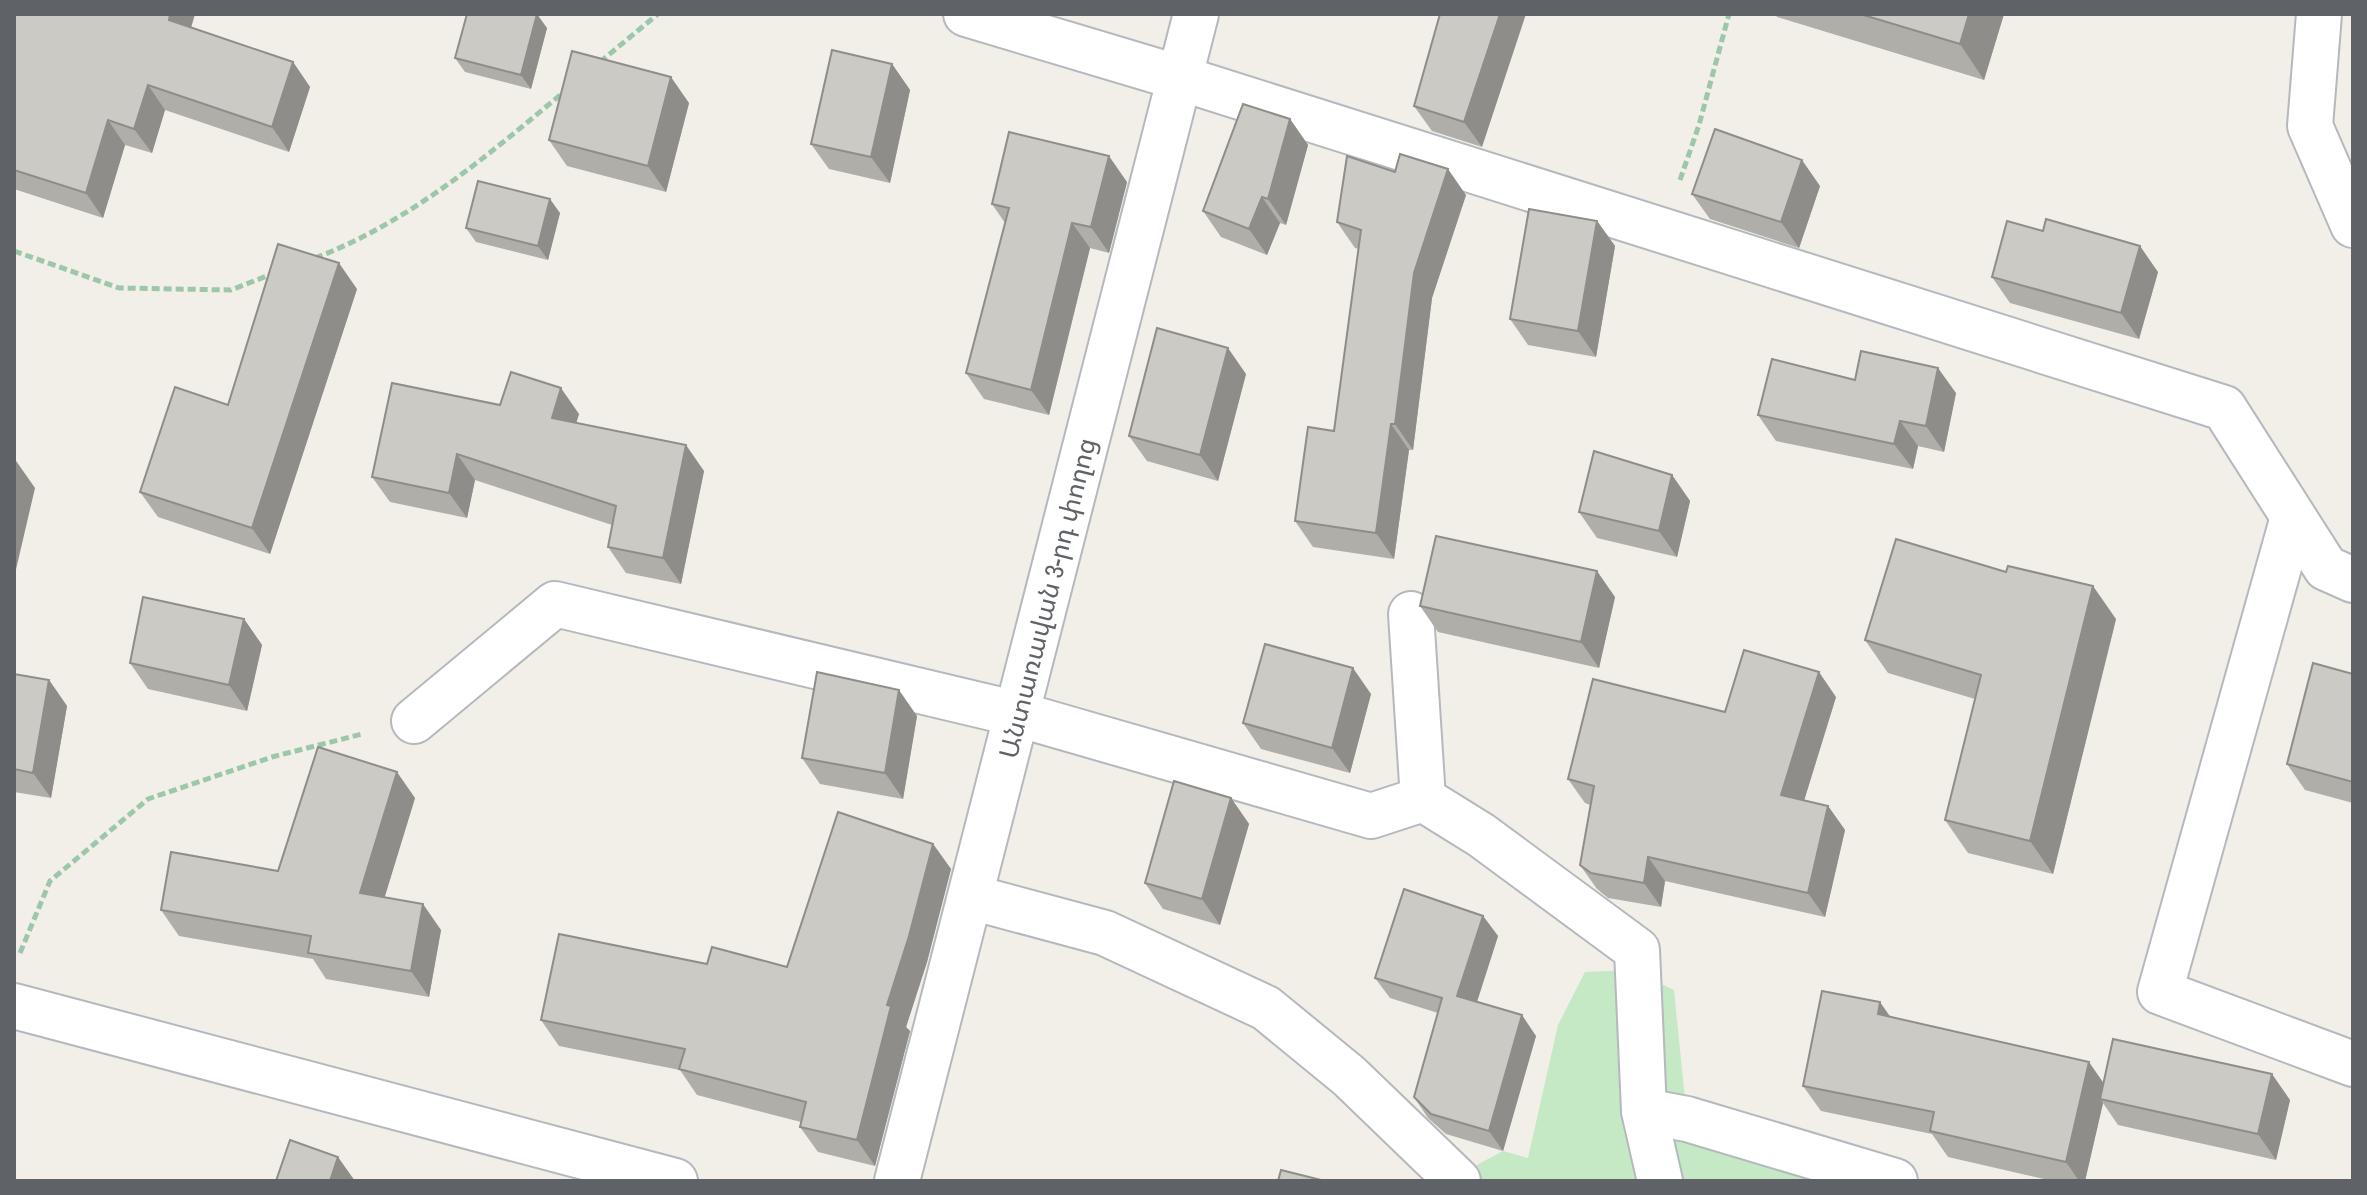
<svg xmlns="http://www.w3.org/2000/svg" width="2367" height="1195" font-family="'Archivo Narrow','Noto Sans Armenian',sans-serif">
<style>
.green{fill:#c5e8c5}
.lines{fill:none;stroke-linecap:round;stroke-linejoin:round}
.minor-casing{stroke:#b5b8bc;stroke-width:48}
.path{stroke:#9cc7a9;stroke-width:5;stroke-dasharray:8 4;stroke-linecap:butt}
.minor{stroke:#fff;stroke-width:44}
.wall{fill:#afaea9}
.shaded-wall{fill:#8f8d8a}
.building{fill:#cccac5;stroke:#8f8d8a;stroke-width:2}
.labels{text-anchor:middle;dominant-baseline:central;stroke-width:8;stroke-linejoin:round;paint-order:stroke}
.street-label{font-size:26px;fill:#5f6368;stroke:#fff}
</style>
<rect width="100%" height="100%" fill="#f1efe8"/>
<polygon class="green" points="1631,970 1674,990 1687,1119 1882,1181 1465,1181 1462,1173 1503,1151 1528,1158 1558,1025 1585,972"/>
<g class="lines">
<g class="minor-casing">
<g id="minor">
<polyline points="966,14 1180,78 2224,408 2326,568 2353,580"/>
<polyline points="2319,14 2310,126 2353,225"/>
<polyline points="2293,517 2160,992 2353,1064"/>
<polyline points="414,721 555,604 1017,714 1371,816 1423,799 1411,614"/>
<polyline points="1423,799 1481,835 1637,950 1644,1111 1660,1181"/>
<polyline points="971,897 1105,933 1266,1008 1349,1076 1458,1181"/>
<polyline points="14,1006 675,1181"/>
<polyline points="1644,1111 1687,1119 1895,1181"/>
<polyline points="897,1181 1196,14"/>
</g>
</g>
<g class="path">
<polyline points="600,62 658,14"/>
<polyline points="1680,180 1699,125 1729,14"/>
<polyline points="14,251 119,288 231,290 272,274"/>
<path d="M315,258C410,222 487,156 565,91"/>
<polyline points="20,953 50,881 148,799 272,757 362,734"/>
</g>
<use href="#minor" class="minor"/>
</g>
<g class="wall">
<polygon points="14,14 195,14 191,27 293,62 310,87 289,152 165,110 152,153 125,145 103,218 14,189"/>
<polygon points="1440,14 1482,147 1432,131 1414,106"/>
<polygon points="1775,14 2004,14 1984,80 1777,17"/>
<polygon points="547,28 531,89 465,72 455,58"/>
<polygon points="892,64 910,90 890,183 829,169 811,144"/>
<polygon points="689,103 666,192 567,166 549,140"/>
<polygon points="1290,119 1308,145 1286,225 1280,223 1267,255 1221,237 1203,211"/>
<polygon points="1127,182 1109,253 1090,248 1049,415 984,399 966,373 1005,223 992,204"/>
<polygon points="1820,186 1799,248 1710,219 1692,194"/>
<polygon points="1466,195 1432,298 1413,450 1409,450 1394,559 1313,547 1295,521 1334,431 1359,249 1355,248 1337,222"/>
<polygon points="560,213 548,260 476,242 466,228"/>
<polygon points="1597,221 1615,246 1596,357 1528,345 1510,319"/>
<polygon points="2158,272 2139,339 2010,303 1992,277"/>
<polygon points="357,289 270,554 158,517 140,492 228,405"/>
<polygon points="1246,374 1218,481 1147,461 1129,436"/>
<polygon points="1855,380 1956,393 1944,452 1918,446 1913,469 1776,441 1758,415"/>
<polygon points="500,405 579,414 576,423 704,471 681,584 626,573 608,547 612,525 475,480 467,518 390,502 372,477"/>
<polygon points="1672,475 1690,501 1677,557 1597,538 1579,512"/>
<polygon points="1615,597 1599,668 1438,632 1420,606"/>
<polygon points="244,619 262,645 247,711 148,689 130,663"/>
<polygon points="2116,619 2053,874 1968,853 1945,820 1975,699 1888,673 1865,640"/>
<polygon points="14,674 49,680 67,706 51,798 14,792"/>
<polygon points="2353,674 2353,803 2305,790 2287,764"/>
<polygon points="1371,694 1350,773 1261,749 1243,723"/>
<polygon points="1836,697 1804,801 1828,806 1845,830 1825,917 1665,881 1661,907 1608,898 1597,889 1580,865 1590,805 1585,803 1568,779 1725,712"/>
<polygon points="917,716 903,799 820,784 802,758"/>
<polygon points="415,798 384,898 441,930 429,997 326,979 313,959 179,936 161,910 278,871"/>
<polygon points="1231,798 1249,824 1220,925 1163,909 1145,883"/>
<polygon points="933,844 951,869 927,962 906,1027 910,1031 875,1166 818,1152 800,1127 801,1122 697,1095 680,1070 559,1046 541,1020 787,967"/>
<polygon points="1483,916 1498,936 1477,1002 1536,1036 1503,1151 1446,1134 1428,1118 1414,1097 1438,1013 1390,998 1375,978"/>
<polygon points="1890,1016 2104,1084 2290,1100 2276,1160 2118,1125 2103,1103 2085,1181 2053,1181 1948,1157 1932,1134 1821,1111 1803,1086"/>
</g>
<g class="shaded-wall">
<polygon points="170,14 195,14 186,44 169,20"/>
<polygon points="537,14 547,28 531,89 521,75"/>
<polygon points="1500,14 1526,14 1482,147 1464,122"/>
<polygon points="1969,14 2004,14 1984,80 1960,44"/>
<polygon points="293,62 310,87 289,152 272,127"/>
<polygon points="892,64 910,90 890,183 871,157"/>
<polygon points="671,77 689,103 666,192 648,166"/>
<polygon points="148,85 165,110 152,153 134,129"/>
<polygon points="1290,119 1308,145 1286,225 1268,199"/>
<polygon points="108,120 125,145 103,218 86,193"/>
<polygon points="1109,156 1127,182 1109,253 1091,227"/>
<polygon points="1802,160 1820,186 1799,248 1781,222"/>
<polygon points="1448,169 1466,195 1432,298 1413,450 1395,424 1414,273"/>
<polygon points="1262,197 1280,223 1267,255 1249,229"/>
<polygon points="550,199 560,213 548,260 538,246"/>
<polygon points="1597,221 1615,246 1596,357 1578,331"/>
<polygon points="1072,223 1090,248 1049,415 1031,390"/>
<polygon points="2140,246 2158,272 2139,339 2121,313"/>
<polygon points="339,263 357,289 270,554 252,528"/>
<polygon points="1228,348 1246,374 1218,481 1200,455"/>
<polygon points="1938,368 1956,393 1944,452 1926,426"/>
<polygon points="561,388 579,414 570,443 552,418"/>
<polygon points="1900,421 1918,446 1913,469 1894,444"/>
<polygon points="1391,424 1409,450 1394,559 1376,533"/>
<polygon points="686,445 704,471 681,584 663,558"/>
<polygon points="457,454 475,480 467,518 449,493"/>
<polygon points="14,458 35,488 14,578"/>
<polygon points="1672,475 1690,501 1677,557 1659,531"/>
<polygon points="1597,571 1615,597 1599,668 1581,642"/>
<polygon points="2093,586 2116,619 2053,874 2030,841"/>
<polygon points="244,619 262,645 247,711 229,685"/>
<polygon points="1353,668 1371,694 1350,773 1332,748"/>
<polygon points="1819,672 1836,697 1798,820 1781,795"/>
<polygon points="49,680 67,706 51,798 33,773"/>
<polygon points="899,690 917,716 903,799 885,773"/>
<polygon points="397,772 415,798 378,919 360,893"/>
<polygon points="1231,798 1249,824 1220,925 1202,899"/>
<polygon points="1828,806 1845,830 1825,917 1808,893"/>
<polygon points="933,844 951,869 927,962 906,1027 910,1031 875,1166 857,1140 887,1005"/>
<polygon points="1648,857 1665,881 1661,907 1644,883"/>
<polygon points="423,904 441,930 429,997 411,971"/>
<polygon points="1483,916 1498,936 1472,1017 1457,996"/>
<polygon points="1880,1002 1898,1028 1878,1014"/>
<polygon points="1522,1015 1536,1036 1503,1151 1489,1131"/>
<polygon points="2089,1062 2107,1088 2100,1099 2103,1103 2085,1181 2079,1181 2066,1162"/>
<polygon points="2272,1074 2290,1100 2276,1160 2258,1134"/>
<polygon points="338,1157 355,1181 330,1181"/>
</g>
<g class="building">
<polygon points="14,14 170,14 169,20 293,62 272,127 148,85 134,129 108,120 86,193 14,170"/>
<polygon points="467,14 537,14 521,75 455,58"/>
<polygon points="1440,14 1500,14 1464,122 1414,106"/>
<polygon points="1860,14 1969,14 1960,44"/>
<polygon points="832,50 892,64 871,157 811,144"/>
<polygon points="572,51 671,77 648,166 549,140"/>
<polygon points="1243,104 1290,119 1268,199 1262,197 1249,229 1203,211"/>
<polygon points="1715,129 1802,160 1781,222 1692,194"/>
<polygon points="1009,132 1109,156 1091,227 1072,223 1031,390 966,373 1009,208 992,204"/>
<polygon points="1400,154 1448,169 1414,273 1395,424 1391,424 1376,533 1295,521 1308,427 1334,431 1361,230 1337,222 1347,156 1395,172"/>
<polygon points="478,181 550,199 538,246 466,228"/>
<polygon points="1529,209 1597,221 1578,331 1510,319"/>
<polygon points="2046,219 2140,246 2121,313 1992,277 2007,221 2043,231"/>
<polygon points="278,244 339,263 252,528 140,492 175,387 228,405"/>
<polygon points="1157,328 1228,348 1200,455 1129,436"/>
<polygon points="1861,351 1938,368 1926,426 1900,421 1894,444 1758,415 1772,359 1855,380"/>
<polygon points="511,372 561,388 552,418 686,445 663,558 608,547 616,506 457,454 449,493 372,477 392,383 500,405"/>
<polygon points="1594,451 1672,475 1659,531 1579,512"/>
<polygon points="1436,536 1597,571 1581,642 1420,606"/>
<polygon points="1896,539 2006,572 2008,566 2093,586 2030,841 1945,820 1981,675 1865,640"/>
<polygon points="143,597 244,619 229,685 130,663"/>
<polygon points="1265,644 1353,668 1332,748 1243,723"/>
<polygon points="1744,650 1819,672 1781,795 1828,806 1808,893 1648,857 1644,883 1591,873 1580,865 1594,786 1568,779 1593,679 1725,712"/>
<polygon points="2313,663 2353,674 2353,782 2287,764"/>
<polygon points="817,672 899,690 885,773 802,758"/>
<polygon points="14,674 49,680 33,773 14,769"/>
<polygon points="318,747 397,772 360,893 423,904 411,971 308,953 311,936 161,910 171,852 278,871"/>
<polygon points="1174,781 1231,798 1202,899 1145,883"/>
<polygon points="838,812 933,844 909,936 887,1005 891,1006 857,1140 800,1127 806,1102 679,1069 685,1049 541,1020 559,934 707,964 712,947 787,967"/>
<polygon points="1404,889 1483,916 1457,996 1522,1015 1489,1131 1431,1114 1414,1097 1442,998 1375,978"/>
<polygon points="1822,991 1880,1002 1878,1014 2089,1062 2066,1162 1930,1131 1934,1112 1803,1086"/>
<polygon points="2113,1039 2272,1074 2258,1134 2100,1099"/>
<polygon points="290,1140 338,1157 330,1181 276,1181"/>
<polygon points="1281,1170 1325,1181 1278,1181"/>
</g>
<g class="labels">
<g class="street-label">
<text transform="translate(1047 598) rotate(-76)">Անտառավան 3-րդ փողոց</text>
</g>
</g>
<rect width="2367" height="1195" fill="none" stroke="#5f6368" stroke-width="32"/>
</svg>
